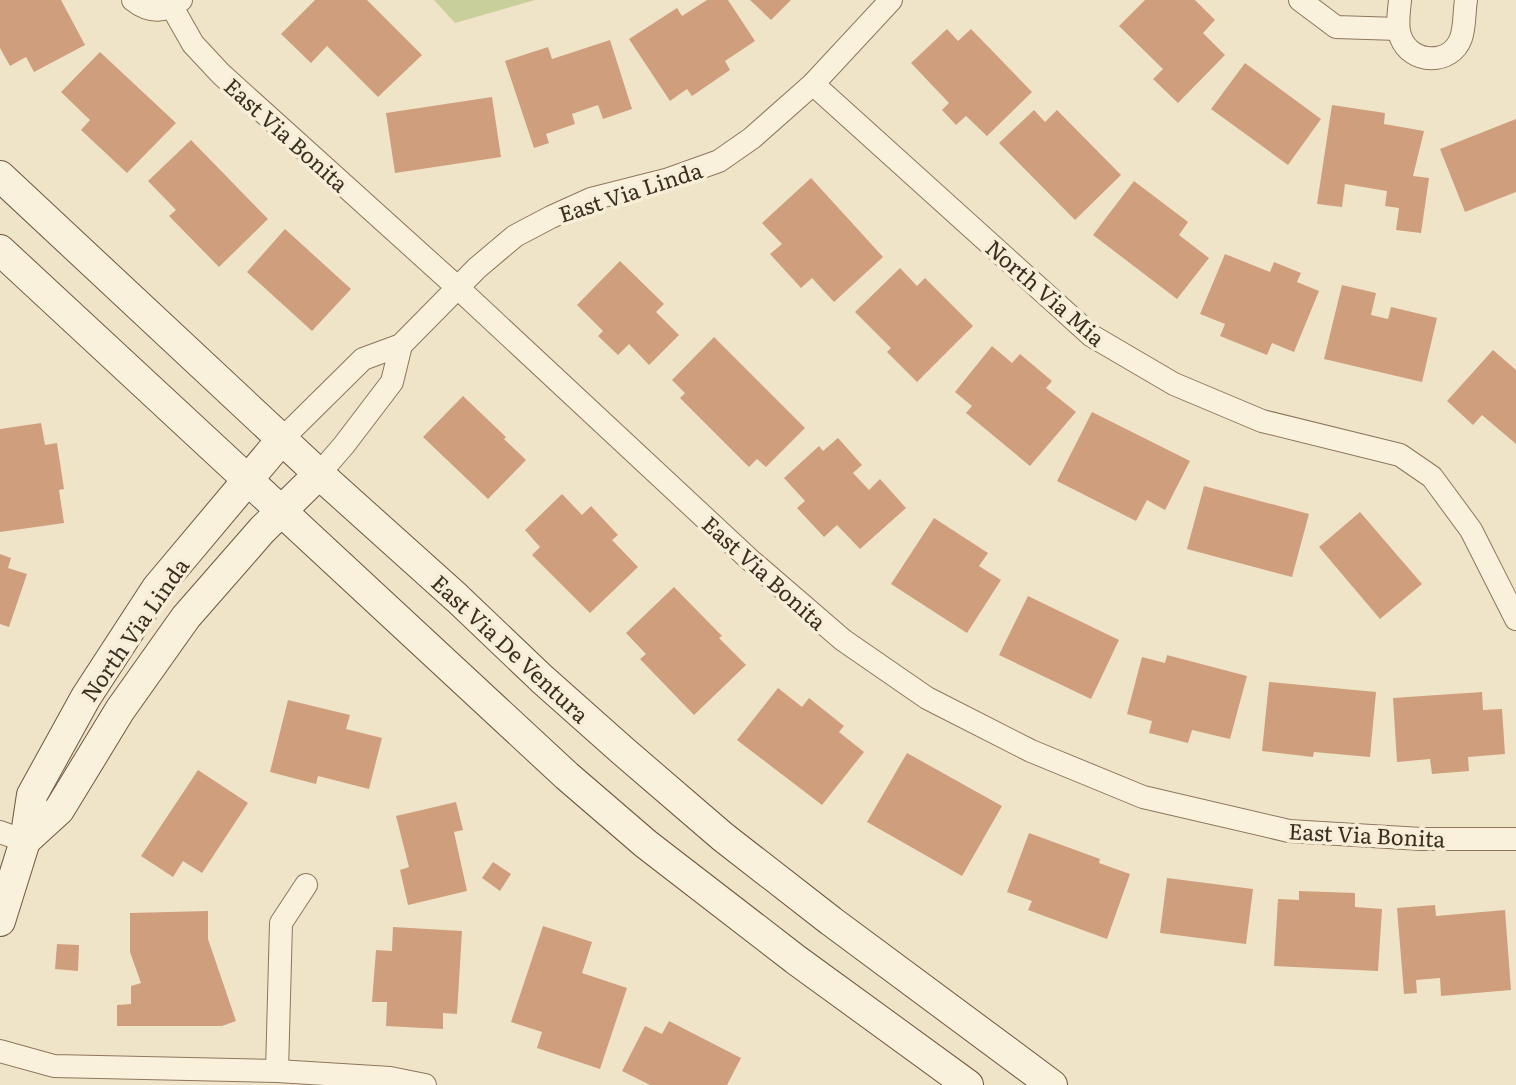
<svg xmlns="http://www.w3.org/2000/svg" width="1516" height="1085" font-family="Literata,serif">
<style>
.green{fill:#c9cf9b}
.building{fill:#cf9f7d}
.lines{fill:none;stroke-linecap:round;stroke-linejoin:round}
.street-casing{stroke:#8d765c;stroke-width:24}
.secondary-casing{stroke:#6f573f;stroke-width:32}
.street{stroke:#faf1dc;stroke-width:22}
.secondary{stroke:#faf1dc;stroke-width:30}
.labels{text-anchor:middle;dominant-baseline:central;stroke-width:7;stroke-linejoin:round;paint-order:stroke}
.street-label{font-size:22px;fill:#3d2e20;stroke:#f7eed8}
</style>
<rect width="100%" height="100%" fill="#f0e4c8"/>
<polygon class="green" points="434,0 535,0 455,23"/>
<g class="building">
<polygon points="0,0 61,0 85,45 34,72 26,57 10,66 0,48"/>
<polygon points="315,0 367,0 422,55 378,97 327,46 311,63 281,34"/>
<polygon points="707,0 728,0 755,41 725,61 730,70 692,96 687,89 670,101 629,39 677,8 682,16"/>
<polygon points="750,0 791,0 771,20"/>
<polygon points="1145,0 1195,0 1215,20 1203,33 1225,55 1178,103 1153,79 1163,69 1119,26"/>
<polygon points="947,29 958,41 971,29 1032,92 987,136 966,116 956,125 942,110 949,103 911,63"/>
<polygon points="610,40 632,109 603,119 598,105 572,114 575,124 546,134 549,143 534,148 505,61 548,47 552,59"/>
<polygon points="100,52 176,123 127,173 81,130 90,120 61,92"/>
<polygon points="1245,63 1321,119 1288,165 1211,109"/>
<polygon points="492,97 501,157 395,173 386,113"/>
<polygon points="1332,105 1385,113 1384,124 1424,131 1413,176 1429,178 1421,233 1396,230 1399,208 1385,206 1387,191 1345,184 1342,207 1317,204"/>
<polygon points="1034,110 1045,122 1057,110 1121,175 1075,220 999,143"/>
<polygon points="1516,119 1516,192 1465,212 1440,149"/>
<polygon points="191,140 268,219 219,267 169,216 176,210 148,181"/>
<polygon points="811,178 883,257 834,302 812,278 801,288 770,254 782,244 762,223"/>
<polygon points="1134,181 1188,222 1179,235 1209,258 1177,299 1093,235"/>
<polygon points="285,229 351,289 312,331 247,272"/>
<polygon points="1225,254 1270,272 1274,262 1301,273 1297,282 1319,291 1294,352 1272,343 1267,355 1220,336 1225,324 1200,314"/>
<polygon points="620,261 664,304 656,312 679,335 649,365 629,344 618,355 598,336 603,331 577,305"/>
<polygon points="900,268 917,286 925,278 973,326 917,382 887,352 891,348 855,312"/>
<polygon points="1342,285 1376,293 1371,315 1388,319 1391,307 1437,318 1422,382 1324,359"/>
<polygon points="714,337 805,428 766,467 757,459 749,467 680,398 685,393 672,380"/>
<polygon points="992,346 1012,363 1020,354 1052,381 1046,388 1076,412 1030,466 966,413 972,406 955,392"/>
<polygon points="1493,350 1516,370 1516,444 1482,415 1473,425 1447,401"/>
<polygon points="463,396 506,437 504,439 526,460 488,499 423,437"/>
<polygon points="1092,412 1190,461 1165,510 1147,500 1136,521 1057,481"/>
<polygon points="41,423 45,445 57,443 64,489 59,490 64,523 0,532 0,429"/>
<polygon points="838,438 862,465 853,473 869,490 880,479 906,508 860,549 837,525 824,537 797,508 805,501 784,478 819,446 823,451"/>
<polygon points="1204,486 1309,514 1292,577 1187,549"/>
<polygon points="562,494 582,515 591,506 618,535 612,540 638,567 590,613 532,555 540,547 525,530"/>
<polygon points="1360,512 1422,584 1380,619 1319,547"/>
<polygon points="934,518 988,553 979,566 1001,580 967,633 891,584"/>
<polygon points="0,554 11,558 8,568 27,574 9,627 0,624"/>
<polygon points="674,587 722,636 719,638 746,665 694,715 640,659 646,654 626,633"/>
<polygon points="1028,596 1119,640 1091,699 999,655"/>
<polygon points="1167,655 1247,676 1230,739 1192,730 1188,743 1149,733 1152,721 1127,714 1142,657 1165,663"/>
<polygon points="1269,682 1376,692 1370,757 1314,752 1313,757 1262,751"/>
<polygon points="778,688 802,707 809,698 844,726 839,732 864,752 822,805 737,740"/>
<polygon points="1482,692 1483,710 1502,709 1505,754 1468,757 1469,771 1432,774 1430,759 1397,762 1393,698"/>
<polygon points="288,700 350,715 346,729 382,738 369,789 318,776 316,784 270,772"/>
<polygon points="907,753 1002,806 962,876 867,822"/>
<polygon points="198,770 248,803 202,873 183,861 173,877 141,856"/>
<polygon points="456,802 463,830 454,832 467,891 408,905 400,870 409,867 396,816"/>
<polygon points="1029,833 1100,859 1099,863 1130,874 1107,939 1028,910 1032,901 1007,892"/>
<polygon points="493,862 511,874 500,891 482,878"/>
<polygon points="1167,878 1253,889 1246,944 1160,933"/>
<polygon points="1299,891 1355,893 1355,907 1382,909 1378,971 1274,966 1278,899 1299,900"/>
<polygon points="1435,905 1436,916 1505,910 1511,990 1441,996 1440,978 1416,980 1417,993 1404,994 1397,908"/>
<polygon points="208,911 208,939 236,1021 222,1026 117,1026 117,1005 131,1004 131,986 141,983 130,952 130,913"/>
<polygon points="543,926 592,942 582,973 627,988 600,1069 537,1048 542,1032 511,1022"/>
<polygon points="393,927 462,931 457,1014 443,1013 443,1029 386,1026 387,1002 372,1002 376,950 392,951"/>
<polygon points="57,944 79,945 78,971 55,969"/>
<polygon points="669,1021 741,1058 727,1085 650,1085 622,1071 645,1026 662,1034"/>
</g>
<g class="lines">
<g class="street-casing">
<g id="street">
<path d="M133,0C149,13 165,13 181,0"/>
<polyline points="1300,0 1336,27 1398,29"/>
<path d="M1400,0C1399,12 1396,27 1401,38C1411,64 1451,66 1461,38C1465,27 1464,12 1466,0"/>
<polyline points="172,7 193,44 221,74 457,287 749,559 843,640 927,698 1031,751 1143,797 1289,831 1421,839 1516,839"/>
<polyline points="813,84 1092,336 1174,384 1262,421 1400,455 1432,477 1471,530 1516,619"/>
<polyline points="282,439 363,359 401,345 477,268 515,236 551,217 591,199 666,180 719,161 752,138 813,84 891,0"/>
<polyline points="319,474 344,445 392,382 401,345"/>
<polyline points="0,832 25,841"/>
<polyline points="0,1051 54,1066 277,1071 390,1078 425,1085"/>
<polyline points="277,1071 281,923 306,885"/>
</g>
</g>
<g class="secondary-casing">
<g id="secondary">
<polyline points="0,176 319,474 457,598 542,679 623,751 723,837 831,921 1052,1085"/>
<polyline points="0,250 567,776 646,844 795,959 968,1085"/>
<polyline points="25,841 59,810 120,710 186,617 262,530 319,474"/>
<polyline points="0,921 25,841 32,795 86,697 157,588 282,439"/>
</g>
</g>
<use href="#street" class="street"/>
<use href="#secondary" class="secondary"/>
</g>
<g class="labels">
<g class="street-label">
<text transform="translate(287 134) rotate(42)">East Via Bonita</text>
<text transform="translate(630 191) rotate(-18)">East Via Linda</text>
<text transform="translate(1046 292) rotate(41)">North Via Mia</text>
<text transform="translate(765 572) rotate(42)">East Via Bonita</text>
<text transform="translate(134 629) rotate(-55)">North Via Linda</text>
<text transform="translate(511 648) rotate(43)">East Via De Ventura</text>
<text transform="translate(1367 834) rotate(3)">East Via Bonita</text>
</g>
</g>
</svg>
